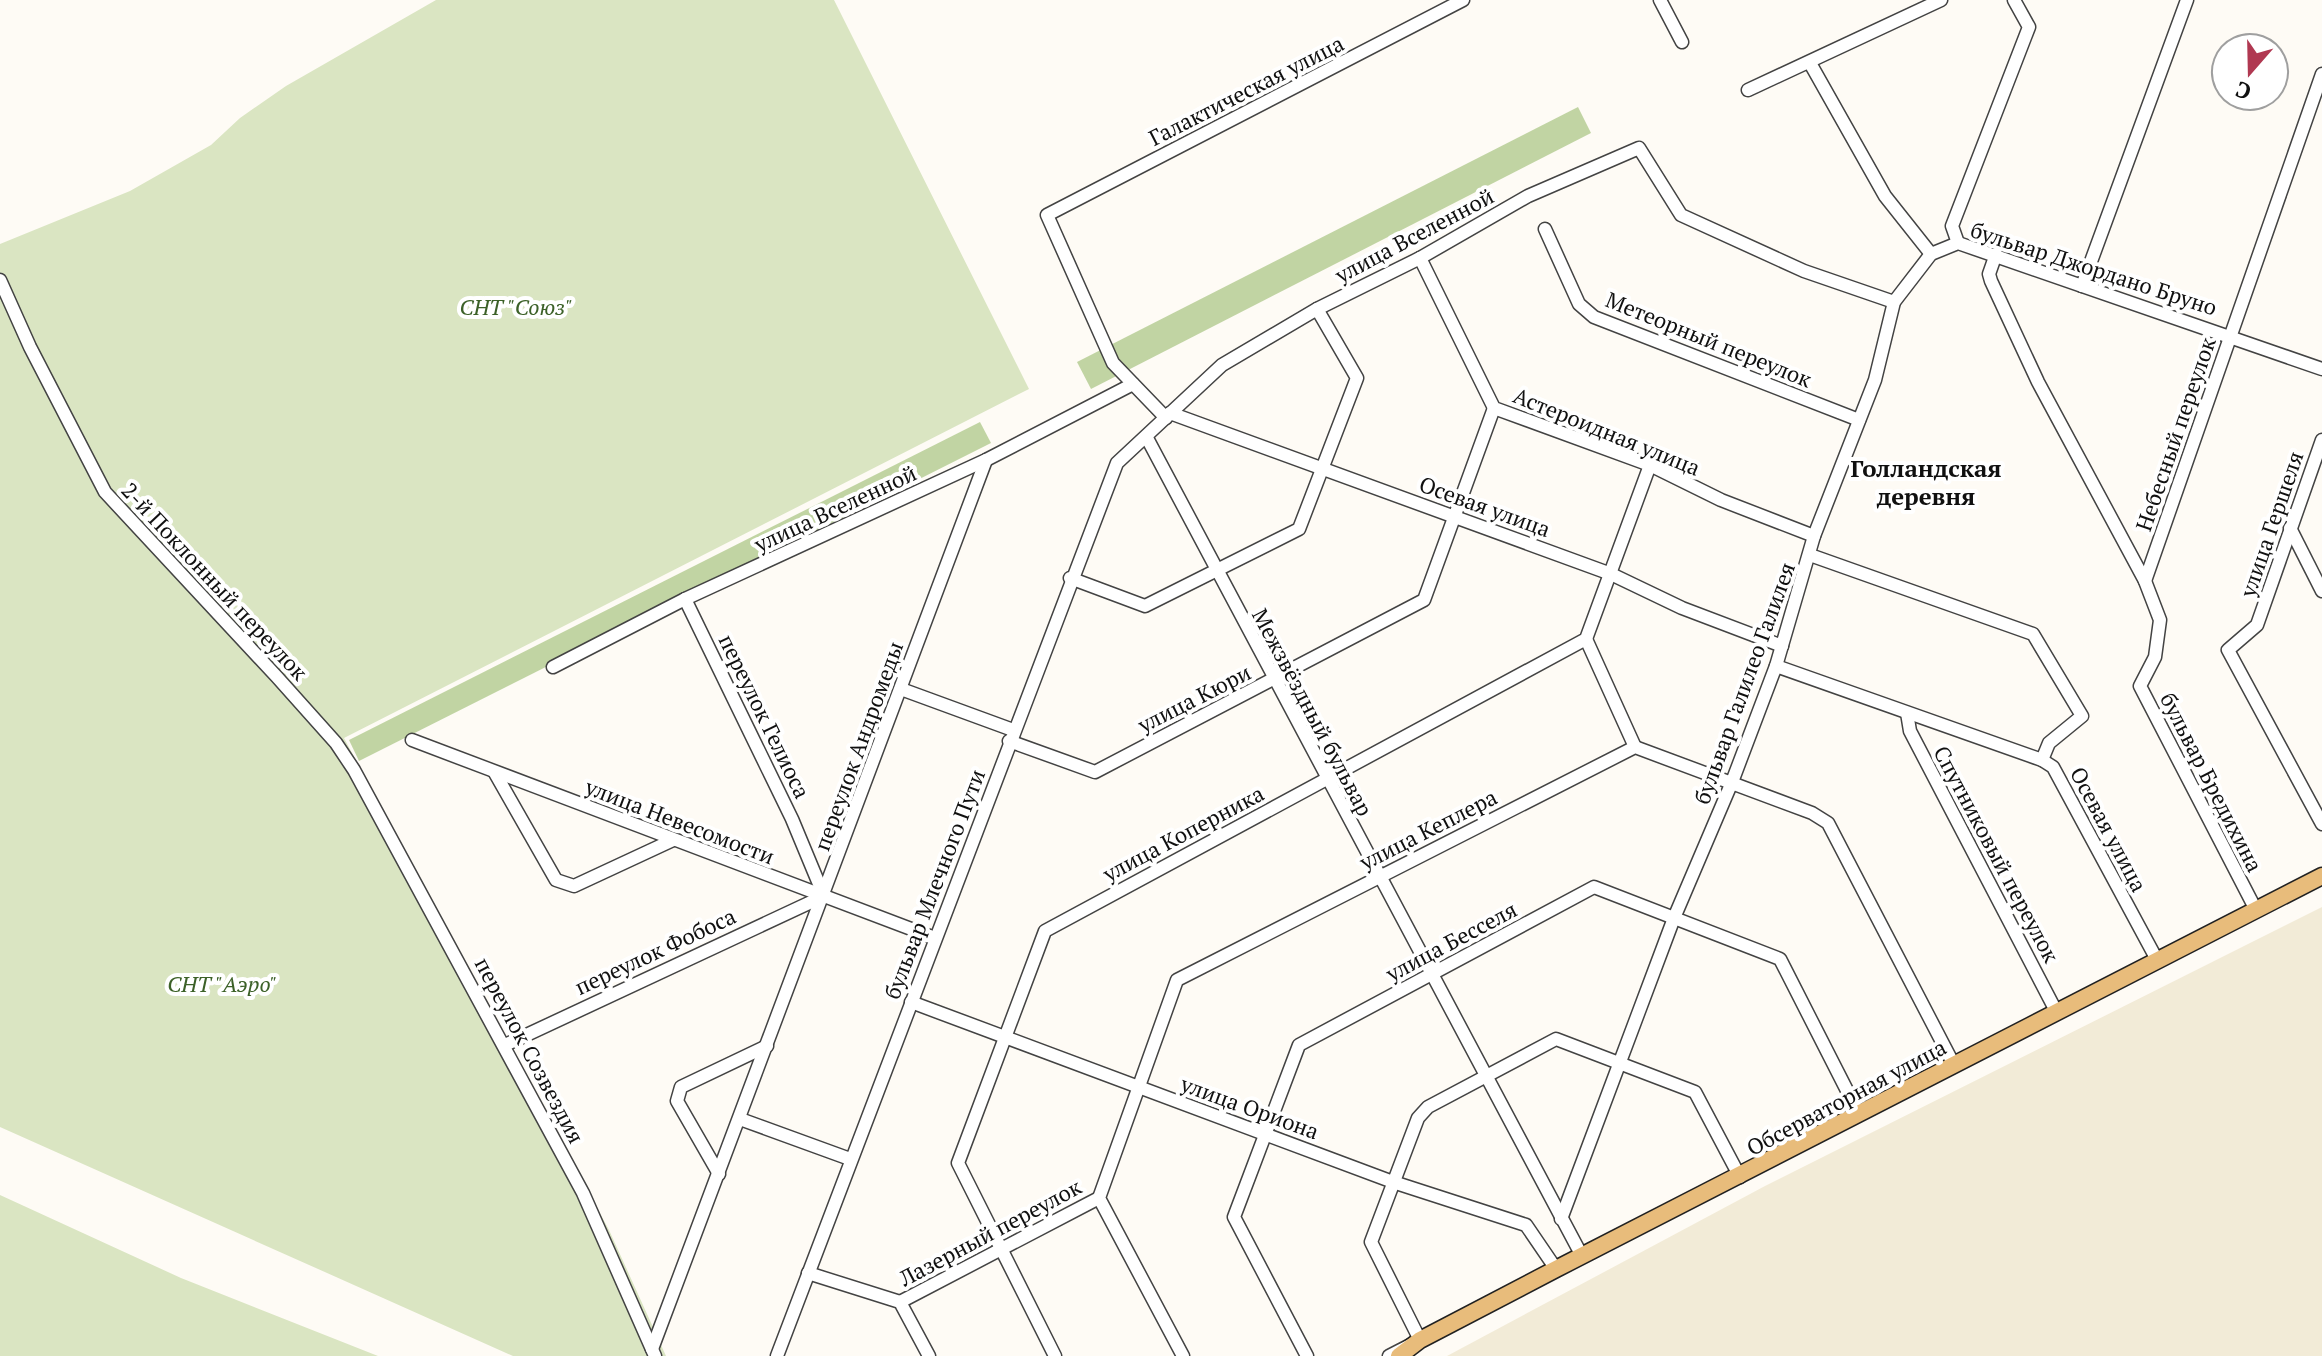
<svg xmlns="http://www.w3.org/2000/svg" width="2322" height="1356" font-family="'PT Serif',serif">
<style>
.farmland{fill:#f2ebd7}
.green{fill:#dae5c2}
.forest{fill:#c1d4a3}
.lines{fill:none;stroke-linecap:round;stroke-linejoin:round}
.minor-casing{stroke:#434343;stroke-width:15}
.major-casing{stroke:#212121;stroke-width:19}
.minor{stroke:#fff;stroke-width:12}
.major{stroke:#e8bc7b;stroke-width:16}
.labels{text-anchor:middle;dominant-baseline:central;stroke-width:8;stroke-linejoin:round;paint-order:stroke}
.street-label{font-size:22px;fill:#101010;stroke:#fff}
.park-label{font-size:22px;font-style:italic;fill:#3c6128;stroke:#fff}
.neighbourhood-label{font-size:24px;font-weight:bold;fill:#101010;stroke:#fff}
</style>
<rect width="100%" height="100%" fill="#fefbf5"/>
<polygon class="farmland" points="2322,907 2322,1356 1447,1356 1765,1186"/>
<g class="green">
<polygon points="436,0 834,0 1029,389 344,738 609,1230 666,1356 513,1356 0,1127 0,244 130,191 211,145 240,118 286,86"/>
<polygon points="0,1195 181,1278 378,1356 0,1356"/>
</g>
<g class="forest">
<polygon points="1578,107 1591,133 1091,389 1077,362"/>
<polygon points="980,422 991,443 359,761 349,740"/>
</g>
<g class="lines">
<g class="minor-casing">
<g id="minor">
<polyline points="1660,0 1682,42"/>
<polyline points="1810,63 1885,196 1931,254"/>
<polyline points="1748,90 1941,0"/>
<polyline points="1545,229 1579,304 1594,317 1859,420"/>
<polyline points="1958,243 1952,226 2029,27 2014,0"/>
<polyline points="1996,254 1989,274 1991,281 2038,382 2145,581 2160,620 2155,657 2140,686 2256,910"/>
<polyline points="1420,258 1494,408 1650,465 1721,500 1814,536"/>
<polyline points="0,280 30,347 105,492 277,677 336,743 354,770 583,1193 655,1356"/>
<polyline points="2082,286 2187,0"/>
<polyline points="1170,413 1611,574 1682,608 1782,646"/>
<polyline points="1166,418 1113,363 1047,215 1463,0"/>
<polyline points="1147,438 1582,1256"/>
<polyline points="2322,440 2257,625 2228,650 2322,824"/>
<polyline points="2290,528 2322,591"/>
<polyline points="1810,555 2033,634 2082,716 2049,743 2042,760"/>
<polyline points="1070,578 1145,606 1299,529 1357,378 1317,309"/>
<polyline points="2145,581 2322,74"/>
<polyline points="1586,639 1635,747"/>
<polyline points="1776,666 2042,760 2053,767 2156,958"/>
<polyline points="553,667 685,599 986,460 1133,384"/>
<polyline points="901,689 1013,730"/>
<polyline points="1907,713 1910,731 2056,1011"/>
<polyline points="412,740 935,938"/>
<polyline points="1009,741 1095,772 1424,600 1494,408"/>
<polyline points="495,773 556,880 574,886 673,840"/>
<polyline points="911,1002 1393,1182 1526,1225 1556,1269"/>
<polyline points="505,1045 824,896 792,819 685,599"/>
<polyline points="740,1119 850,1159"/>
<polyline points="719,1174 677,1101 681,1087 767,1046"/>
<polyline points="1561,1219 1674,918 1732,782 1776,666 1814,536 1875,380 1894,302 1931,254 1958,243 2322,369"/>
<polyline points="808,1273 900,1302 929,1356"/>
<polyline points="900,1302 1099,1198"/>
<polyline points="652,1349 986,460"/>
<polyline points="777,1356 1117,463 1222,365 1317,309 1420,258 1528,196 1639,148 1681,215 1804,271 1894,302"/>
<polyline points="1055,1356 958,1163 1045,931 1586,639 1650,465"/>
<polyline points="1183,1356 1099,1198 1177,980 1635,747 1812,813 1828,823 1954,1065"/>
<polyline points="1307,1356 1234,1217 1299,1045 1594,887 1780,959 1859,1114"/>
<polyline points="1389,1356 1420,1340 1371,1242 1418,1118 1428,1107 1556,1039 1695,1092 1740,1177"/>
</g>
</g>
<g class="major-casing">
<polyline id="major" points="1399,1356 1420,1340 1556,1269 2322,876"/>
</g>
<use href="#minor" class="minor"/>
<use href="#major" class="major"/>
</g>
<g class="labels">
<g class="street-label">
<text transform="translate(1246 90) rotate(-27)">Галактическая улица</text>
<text transform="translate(1414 235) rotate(-28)">улица Вселенной</text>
<text transform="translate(2094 268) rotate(18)">бульвар Джордано Бруно</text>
<text transform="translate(1709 339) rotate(22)">Метеорный переулок</text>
<text transform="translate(1607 431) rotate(22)">Астероидная улица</text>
<text transform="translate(2175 434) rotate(-71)">Небесный переулок</text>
<text transform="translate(1485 506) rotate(20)">Осевая улица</text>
<text transform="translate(835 508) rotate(-25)">улица Вселенной</text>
<text transform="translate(2271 524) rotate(-71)">улица Гершеля</text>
<text transform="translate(215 581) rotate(47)">2-й Поклонный переулок</text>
<text transform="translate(1744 683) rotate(-70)">бульвар Галилео Галилея</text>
<text transform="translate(1194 698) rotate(-27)">улица Кюри</text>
<text transform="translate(1313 712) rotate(62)">Межзвёздный бульвар</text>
<text transform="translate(765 716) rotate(64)">переулок Гелиоса</text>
<text transform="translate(858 746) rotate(-70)">переулок Андромеды</text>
<text transform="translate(2212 782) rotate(63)">бульвар Бредихина</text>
<text transform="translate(680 821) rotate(21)">улица Невесомости</text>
<text transform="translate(1428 829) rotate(-27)">улица Кеплера</text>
<text transform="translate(2109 829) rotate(62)">Осевая улица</text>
<text transform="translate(1183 833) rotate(-28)">улица Коперника</text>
<text transform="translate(1997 854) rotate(62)">Спутниковый переулок</text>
<text transform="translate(934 884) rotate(-69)">бульвар Млечного Пути</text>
<text transform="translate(1451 941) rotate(-28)">улица Бесселя</text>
<text transform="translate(655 951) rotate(-25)">переулок Фобоса</text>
<text transform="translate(530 1050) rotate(62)">переулок Созвездия</text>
<text transform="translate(1846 1097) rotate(-28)">Обсерваторная улица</text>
<text transform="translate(1250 1107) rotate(20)">улица Ориона</text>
<text transform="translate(990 1232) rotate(-28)">Лазерный переулок</text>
</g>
<g class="park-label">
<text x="516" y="306">СНТ "Союз"</text>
<text x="222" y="983">СНТ "Аэро"</text>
</g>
<g class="neighbourhood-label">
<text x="1926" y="468">Голландская<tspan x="1926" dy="28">деревня</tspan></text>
</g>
</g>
<g transform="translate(2250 72) rotate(200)"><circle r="38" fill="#ffffff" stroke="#9f9f9f" stroke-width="2"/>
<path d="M0-6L14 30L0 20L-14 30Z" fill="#b03851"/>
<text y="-12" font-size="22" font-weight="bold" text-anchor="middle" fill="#101010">С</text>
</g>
</svg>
